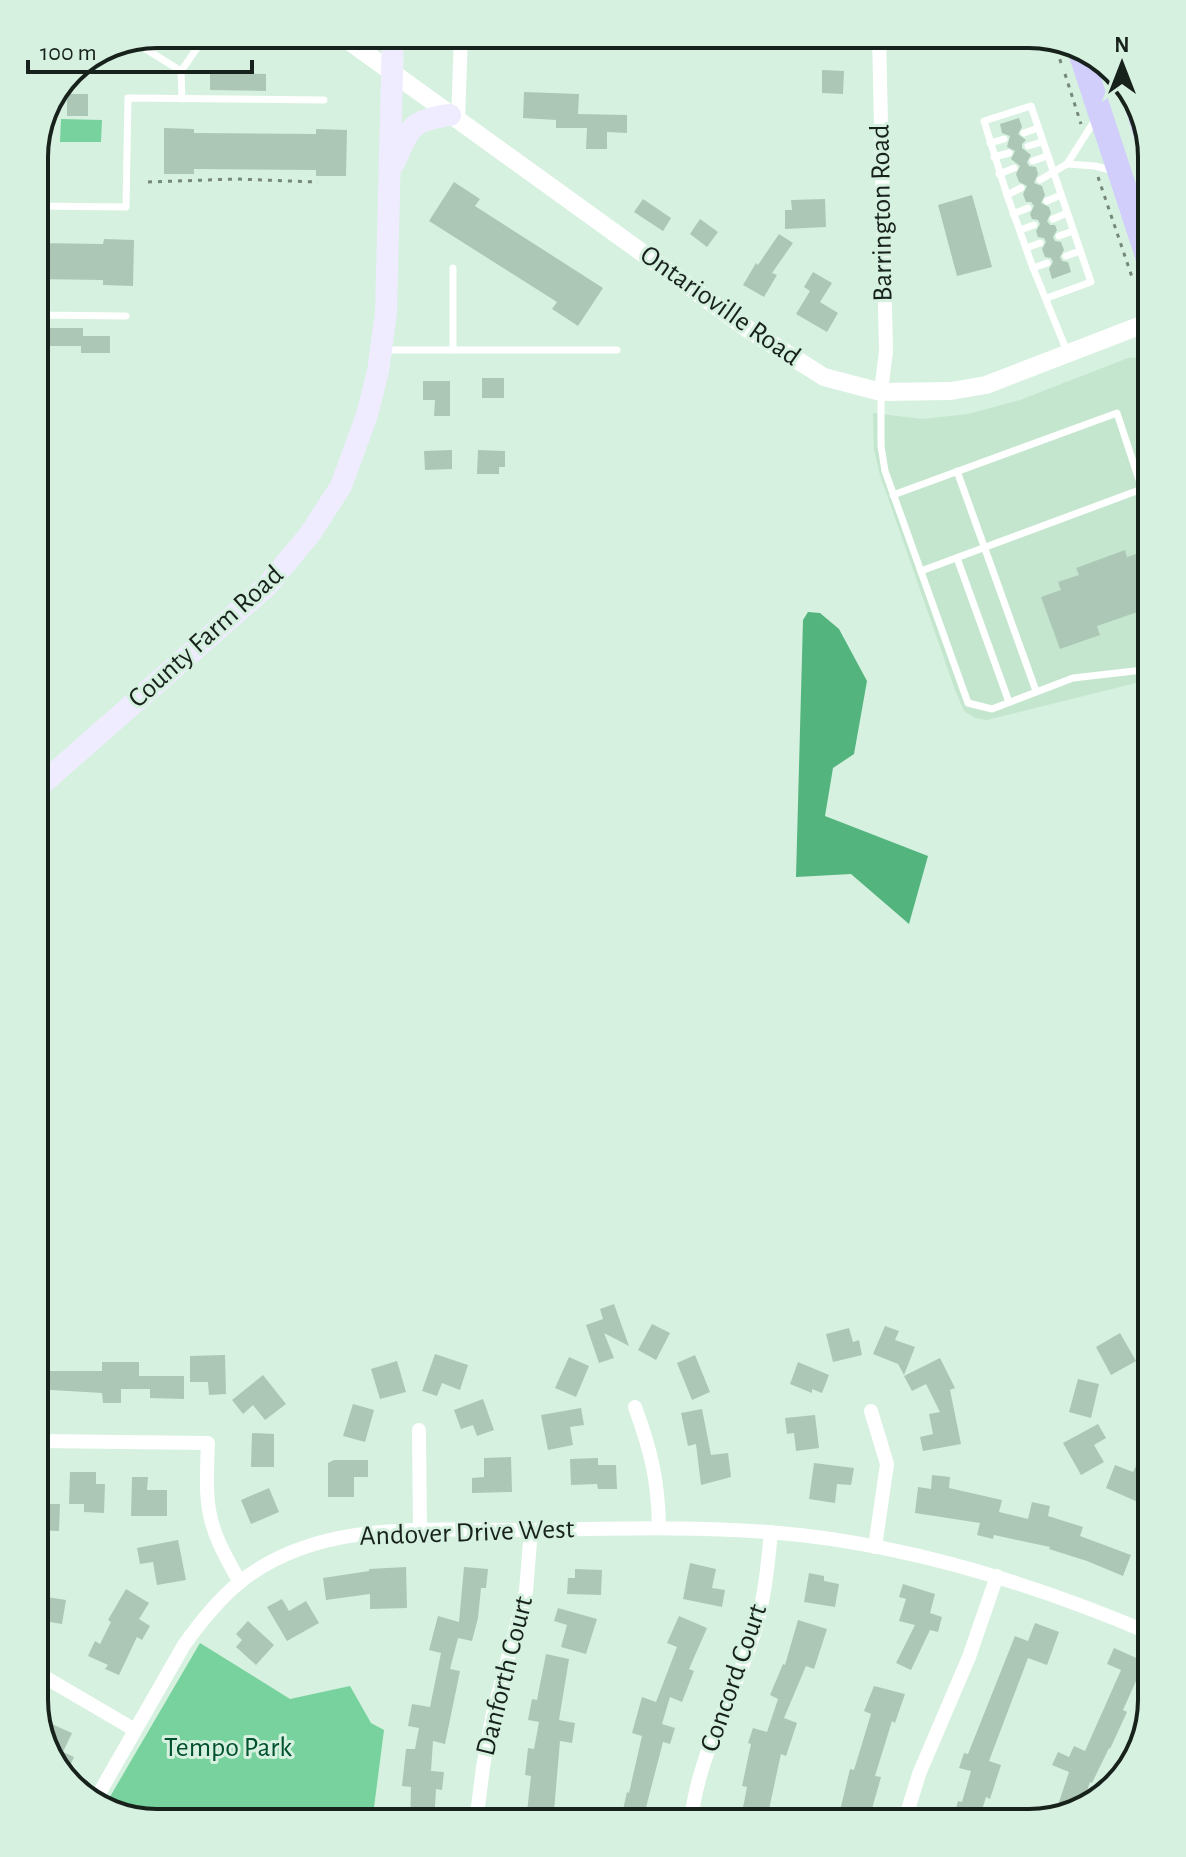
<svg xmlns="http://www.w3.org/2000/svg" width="1186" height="1857" font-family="'Alegreya Sans',sans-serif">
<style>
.built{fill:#c4e6cf}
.green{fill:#77d29d}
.water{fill:#53b47e}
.building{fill:#adc7b6}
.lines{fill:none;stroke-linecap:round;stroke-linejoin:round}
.path{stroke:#75877b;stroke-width:3;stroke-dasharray:4 6;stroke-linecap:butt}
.service{stroke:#fff;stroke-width:7}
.minor{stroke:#fff;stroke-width:14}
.tertiary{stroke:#fff;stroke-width:18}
.secondary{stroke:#eeecfe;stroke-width:22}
.trunk{stroke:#d2cefc;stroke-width:24}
.labels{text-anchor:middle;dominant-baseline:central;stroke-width:6;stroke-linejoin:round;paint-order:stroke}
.street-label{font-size:28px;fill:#18221c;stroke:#d6f1df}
.park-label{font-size:28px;fill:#01512f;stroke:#d6f1df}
.rim{fill:none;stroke:#18221c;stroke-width:4}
</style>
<rect width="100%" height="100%" fill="#d6f1df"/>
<polygon class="built" points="1144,357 1152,359 1152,679 987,720 975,718 964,711 955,690 880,475 874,450 873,413 922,419 968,414 1020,400 1128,358"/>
<g class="green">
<polygon points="61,119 102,120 101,142 60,142"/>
<polygon points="200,1643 290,1699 350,1686 371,1723 384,1730 372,1823 149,1823 104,1807"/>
</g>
<polygon class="water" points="808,612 820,613 839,629 867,681 854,754 833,768 825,816 928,856 909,924 851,874 796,877 803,620"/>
<g class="building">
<rect x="523" y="34" width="56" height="13"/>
<polygon points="822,70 844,71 843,94 822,93"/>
<polygon points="210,73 266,74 266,91 210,90"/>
<polygon points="524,92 579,94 578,114 627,115 627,133 607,132 607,149 586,149 587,128 556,128 556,120 523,118"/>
<rect x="67" y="94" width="21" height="22"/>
<polygon points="1019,118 1022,127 1018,134 1026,140 1022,144 1022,148 1031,155 1027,162 1029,166 1036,167 1038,174 1034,183 1042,186 1045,195 1041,203 1049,207 1051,213 1047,221 1050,225 1055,225 1057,230 1053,237 1055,241 1061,242 1064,250 1060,257 1062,261 1068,262 1071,272 1052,279 1049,269 1053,262 1051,258 1045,257 1042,249 1046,242 1044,238 1038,237 1036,231 1040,224 1038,220 1032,219 1030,214 1034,206 1031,202 1026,202 1023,194 1027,186 1019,182 1016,174 1020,166 1011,159 1015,151 1007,147 1010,136 1002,133 1000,124"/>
<polygon points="164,128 194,129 194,133 316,134 316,129 347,130 346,176 316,176 316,170 194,169 194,174 164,174"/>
<polygon points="454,182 480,199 475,206 603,288 578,326 552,309 557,302 429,221"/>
<polygon points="972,195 992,267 957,276 938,205"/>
<polygon points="643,199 671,218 663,231 634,212"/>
<polygon points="825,199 826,227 785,229 785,210 792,210 791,200"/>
<polygon points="700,219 718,232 707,247 690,234"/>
<polygon points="779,234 793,243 772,273 777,275 764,297 743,285 756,263 758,265"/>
<polygon points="104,239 134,240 133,286 103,285 103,280 34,279 34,243 103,244"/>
<polygon points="813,272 832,283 820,302 838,313 827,332 796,314 810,291 804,287"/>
<polygon points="34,328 83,328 83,336 110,336 110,353 81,353 81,346 34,346"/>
<rect x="482" y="378" width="22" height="20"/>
<polygon points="423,381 450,381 450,416 434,416 435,400 423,400"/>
<polygon points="452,450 452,469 425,470 424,451"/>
<polygon points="478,450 505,451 505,467 499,467 499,474 477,474"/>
<polygon points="1125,550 1127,557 1148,550 1152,560 1152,607 1097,626 1100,635 1060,649 1041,597 1061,590 1058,582 1079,575 1076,568"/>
<polygon points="614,1304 629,1346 604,1333 614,1358 599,1363 586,1325 603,1319 600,1309"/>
<polygon points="652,1324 670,1333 656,1360 638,1350"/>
<polygon points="885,1326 899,1331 895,1340 915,1347 904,1375 898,1364 873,1354"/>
<polygon points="849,1328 853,1342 859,1340 862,1355 833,1362 826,1334"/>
<polygon points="1120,1333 1136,1361 1111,1375 1096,1347"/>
<polygon points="34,1350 49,1350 49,1371 102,1371 102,1362 139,1362 139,1376 184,1376 184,1399 150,1398 150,1389 121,1389 121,1403 103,1403 102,1393 34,1389"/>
<polygon points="435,1354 468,1365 460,1390 442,1383 437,1396 422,1391"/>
<polygon points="225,1355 226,1394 209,1395 208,1382 190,1382 190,1356"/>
<polygon points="695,1355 710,1392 692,1400 677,1363"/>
<polygon points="569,1357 589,1366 576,1397 555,1388"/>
<polygon points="940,1358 955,1388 950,1390 961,1444 923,1451 920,1437 933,1434 929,1414 940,1412 926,1384 912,1391 904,1376"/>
<polygon points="397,1361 406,1392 380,1399 371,1369"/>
<polygon points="798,1362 829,1375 822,1393 812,1389 812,1393 790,1384"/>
<polygon points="263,1375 286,1404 265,1420 253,1405 243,1414 232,1400"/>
<polygon points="1078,1379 1099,1384 1091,1418 1069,1412"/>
<polygon points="483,1399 494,1430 477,1436 473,1425 461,1429 454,1410"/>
<polygon points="353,1404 374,1410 365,1442 343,1436"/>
<polygon points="581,1408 584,1425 570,1427 573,1445 548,1450 541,1415"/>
<polygon points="702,1409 711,1455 728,1453 731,1477 701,1485 696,1444 688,1446 681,1413"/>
<polygon points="815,1415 819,1448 796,1451 794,1433 787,1434 785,1418"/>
<polygon points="1098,1424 1106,1438 1094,1445 1104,1462 1081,1475 1063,1443"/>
<polygon points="252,1433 274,1434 274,1467 251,1467"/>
<polygon points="511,1457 512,1492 472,1493 472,1478 484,1477 484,1458"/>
<polygon points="598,1458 598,1465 616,1465 617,1489 598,1489 597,1484 571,1485 570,1459"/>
<polygon points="334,1460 368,1460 368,1477 354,1477 354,1497 328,1497 328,1463"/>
<polygon points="1139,1460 1152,1465 1152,1469 1138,1502 1106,1488 1115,1465 1133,1472"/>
<polygon points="814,1463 854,1468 851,1485 837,1484 835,1503 809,1499"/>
<polygon points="70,1472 96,1472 96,1484 105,1484 104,1513 84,1512 84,1504 69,1504"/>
<polygon points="932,1475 950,1477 949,1488 1002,1500 999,1512 1028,1519 1032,1502 1050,1506 1048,1516 1083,1527 1080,1536 1131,1555 1123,1576 1087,1561 1049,1549 1050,1547 994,1535 993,1539 977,1535 980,1523 915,1513 918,1487 931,1489"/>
<polygon points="132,1477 148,1477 147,1490 167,1490 167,1516 131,1516"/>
<polygon points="269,1488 279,1512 251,1524 241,1500"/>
<polygon points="34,1504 60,1504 59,1531 34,1530"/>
<polygon points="178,1540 186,1580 157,1585 153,1562 140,1564 137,1548"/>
<polygon points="690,1563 716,1569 712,1588 725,1590 722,1607 683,1599"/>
<polygon points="406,1567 407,1608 370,1609 370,1594 326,1600 323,1578 369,1571 369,1569"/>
<polygon points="464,1567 488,1569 486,1588 481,1588 478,1618 472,1641 458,1638 450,1669 460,1671 445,1744 433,1741 431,1771 444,1772 442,1790 436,1789 434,1823 410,1823 411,1787 402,1786 406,1749 415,1749 419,1728 408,1726 412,1704 430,1707 441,1653 429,1650 438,1616 459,1622"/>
<polygon points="575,1569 602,1570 601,1595 567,1594 568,1578 575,1578"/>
<polygon points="809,1573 824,1576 824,1581 839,1584 835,1607 804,1602"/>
<polygon points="903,1584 935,1594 930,1613 942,1617 938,1632 930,1630 911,1670 896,1663 915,1625 899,1621 906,1599 899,1597"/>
<polygon points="126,1589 149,1603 139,1619 150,1626 142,1640 137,1637 119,1675 105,1669 108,1665 88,1656 95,1641 100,1644 111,1622 108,1620"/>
<polygon points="34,1595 66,1600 62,1624 44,1621 45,1616 34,1615"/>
<polygon points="282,1599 289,1611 306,1601 319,1623 287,1641 267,1607"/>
<polygon points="558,1608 597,1619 586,1654 561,1647 567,1625 554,1621"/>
<polygon points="679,1616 707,1628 689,1669 694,1671 682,1702 670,1697 662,1724 675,1728 670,1744 663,1742 642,1823 620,1823 627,1792 629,1793 642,1736 632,1733 642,1697 656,1702 677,1647 667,1643"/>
<polygon points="798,1620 827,1629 814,1669 806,1666 784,1718 797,1723 786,1756 781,1754 766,1823 740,1823 747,1787 742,1786 751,1744 748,1743 753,1728 767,1732 778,1699 770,1695 783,1664 785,1665"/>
<polygon points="248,1621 274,1645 256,1665 236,1647 242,1640 236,1634"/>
<polygon points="1035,1623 1059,1632 1047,1665 1028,1658 989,1761 1001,1765 990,1799 986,1797 978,1823 952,1823 958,1801 962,1802 971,1771 959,1768 964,1753 968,1754 1015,1636 1028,1641"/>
<polygon points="1114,1648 1152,1665 1152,1676 1148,1686 1136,1681 1123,1710 1127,1712 1110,1749 1109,1748 1092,1783 1090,1782 1080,1811 1054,1817 1069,1772 1052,1765 1058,1752 1069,1757 1074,1746 1085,1751 1121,1670 1107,1664"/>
<polygon points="546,1654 569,1659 559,1720 575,1723 572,1743 560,1741 553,1823 512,1823 513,1810 527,1812 531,1776 525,1775 528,1748 534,1749 539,1722 528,1720 532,1699 537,1700"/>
<polygon points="874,1686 905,1694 895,1723 892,1721 875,1776 881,1777 868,1823 837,1823 850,1769 854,1770 871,1714 864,1711"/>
<polygon points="47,1722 72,1733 63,1752 74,1757 68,1770 55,1764 47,1755 42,1733"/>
</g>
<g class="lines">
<g class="path">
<polyline points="1054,40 1061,63"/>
<polyline points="1065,74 1081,124"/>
<polyline points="1098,177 1132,277 1134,276"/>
<polyline points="148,182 236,179 318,182"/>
</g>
<g class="service">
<polyline points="136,43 181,71 207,34"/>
<polyline points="181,71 182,99"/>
<polyline points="1095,120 1067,164 1095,166 1114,171"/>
<polyline points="1024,133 1038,128"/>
<polyline points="990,143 1004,139"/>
<polyline points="1028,146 1042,142"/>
<polyline points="994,157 1009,153"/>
<polyline points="1033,161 1047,156"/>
<polyline points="999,174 1014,168"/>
<polyline points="1040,180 1067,164"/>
<polyline points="1021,188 1007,195 1033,268 1068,354"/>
<polyline points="1007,195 984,121 1031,106 1091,282 1047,298"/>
<polyline points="1047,201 1061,195"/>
<polyline points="34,206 126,207 128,98 324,100"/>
<polyline points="1013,214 1028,208"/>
<polyline points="1053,219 1067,213"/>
<polyline points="1020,230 1034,225"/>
<polyline points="1059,236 1073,231"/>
<polyline points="1026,248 1040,243"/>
<polyline points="1066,256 1080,251"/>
<polyline points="1033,268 1047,263"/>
<polyline points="34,315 126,316"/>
<polyline points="383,350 617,350"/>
<polyline points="453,350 453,268"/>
<polyline points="881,392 881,446 885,471 968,703 992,709 1073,678 1152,669"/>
<polyline points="957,471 1036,691"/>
<polyline points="893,495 1117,413 1142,489 921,571"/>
<polyline points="957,558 1009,702"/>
</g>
<g class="minor">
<polyline points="879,34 886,351 881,392"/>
<polyline points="458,121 461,34"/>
<path d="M635,1407C651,1451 658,1479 659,1526"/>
<polyline points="871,1411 887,1464 875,1547"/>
<polyline points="1148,1413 1152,1413"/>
<polyline points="419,1430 420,1529"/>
<path d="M38,1441L208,1443C205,1510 206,1524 240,1582"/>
<polyline points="36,1672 135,1730"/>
<path d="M93,1804L184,1645C199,1624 219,1599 240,1582C321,1517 435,1531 532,1530C611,1529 689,1526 768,1532C900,1542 1030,1582 1152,1634"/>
<polyline points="476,1823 483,1767 493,1713 526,1591 531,1530"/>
<path d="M691,1823C697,1753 738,1690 757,1624C765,1594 768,1563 771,1532"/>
<polyline points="904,1823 919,1774 969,1657 997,1576"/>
</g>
<polyline class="tertiary" points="339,34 748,329 824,377 881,392 951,391 986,385 1152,321"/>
<g class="secondary">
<path d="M394,163C411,127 409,121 450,115"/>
<polyline points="34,791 267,586 310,534 341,486 367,415 378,371 386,313 393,34"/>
</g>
<g class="trunk">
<polyline points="1079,49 1152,271"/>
<polyline points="1134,97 1150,149"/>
</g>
</g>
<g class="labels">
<g class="street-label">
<text transform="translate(882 213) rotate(-91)">Barrington Road</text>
<text transform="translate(720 306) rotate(35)">Ontarioville Road</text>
<text transform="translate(206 637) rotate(-42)">County Farm Road</text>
<text transform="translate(467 1533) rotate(-2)">Andover Drive West</text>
<text transform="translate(505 1676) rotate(-76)">Danforth Court</text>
<text transform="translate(734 1678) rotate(-71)">Concord Court</text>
</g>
<g class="park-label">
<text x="228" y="1748">Tempo Park</text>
</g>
</g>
<path d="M0 0H1186V1857H0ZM157 48H1029A109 109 0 0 1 1138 157V1700A109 109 0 0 1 1029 1809H157A109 109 0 0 1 48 1700V157A109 109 0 0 1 157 48Z" fill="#d6f1df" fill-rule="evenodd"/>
<path class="rim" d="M157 48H1029A109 109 0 0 1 1138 157V1700A109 109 0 0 1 1029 1809H157A109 109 0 0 1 48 1700V157A109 109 0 0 1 157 48Z"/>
<g transform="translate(1122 64)" stroke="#d6f1df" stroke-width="6" paint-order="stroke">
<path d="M0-6L14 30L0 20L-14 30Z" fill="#18221c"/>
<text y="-12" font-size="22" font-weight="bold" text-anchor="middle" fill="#18221c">N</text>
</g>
<path d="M28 60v12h224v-12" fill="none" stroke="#18221c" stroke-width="4"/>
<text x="40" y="60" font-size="24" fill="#18221c" stroke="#d6f1df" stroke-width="6" paint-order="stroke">100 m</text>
</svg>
